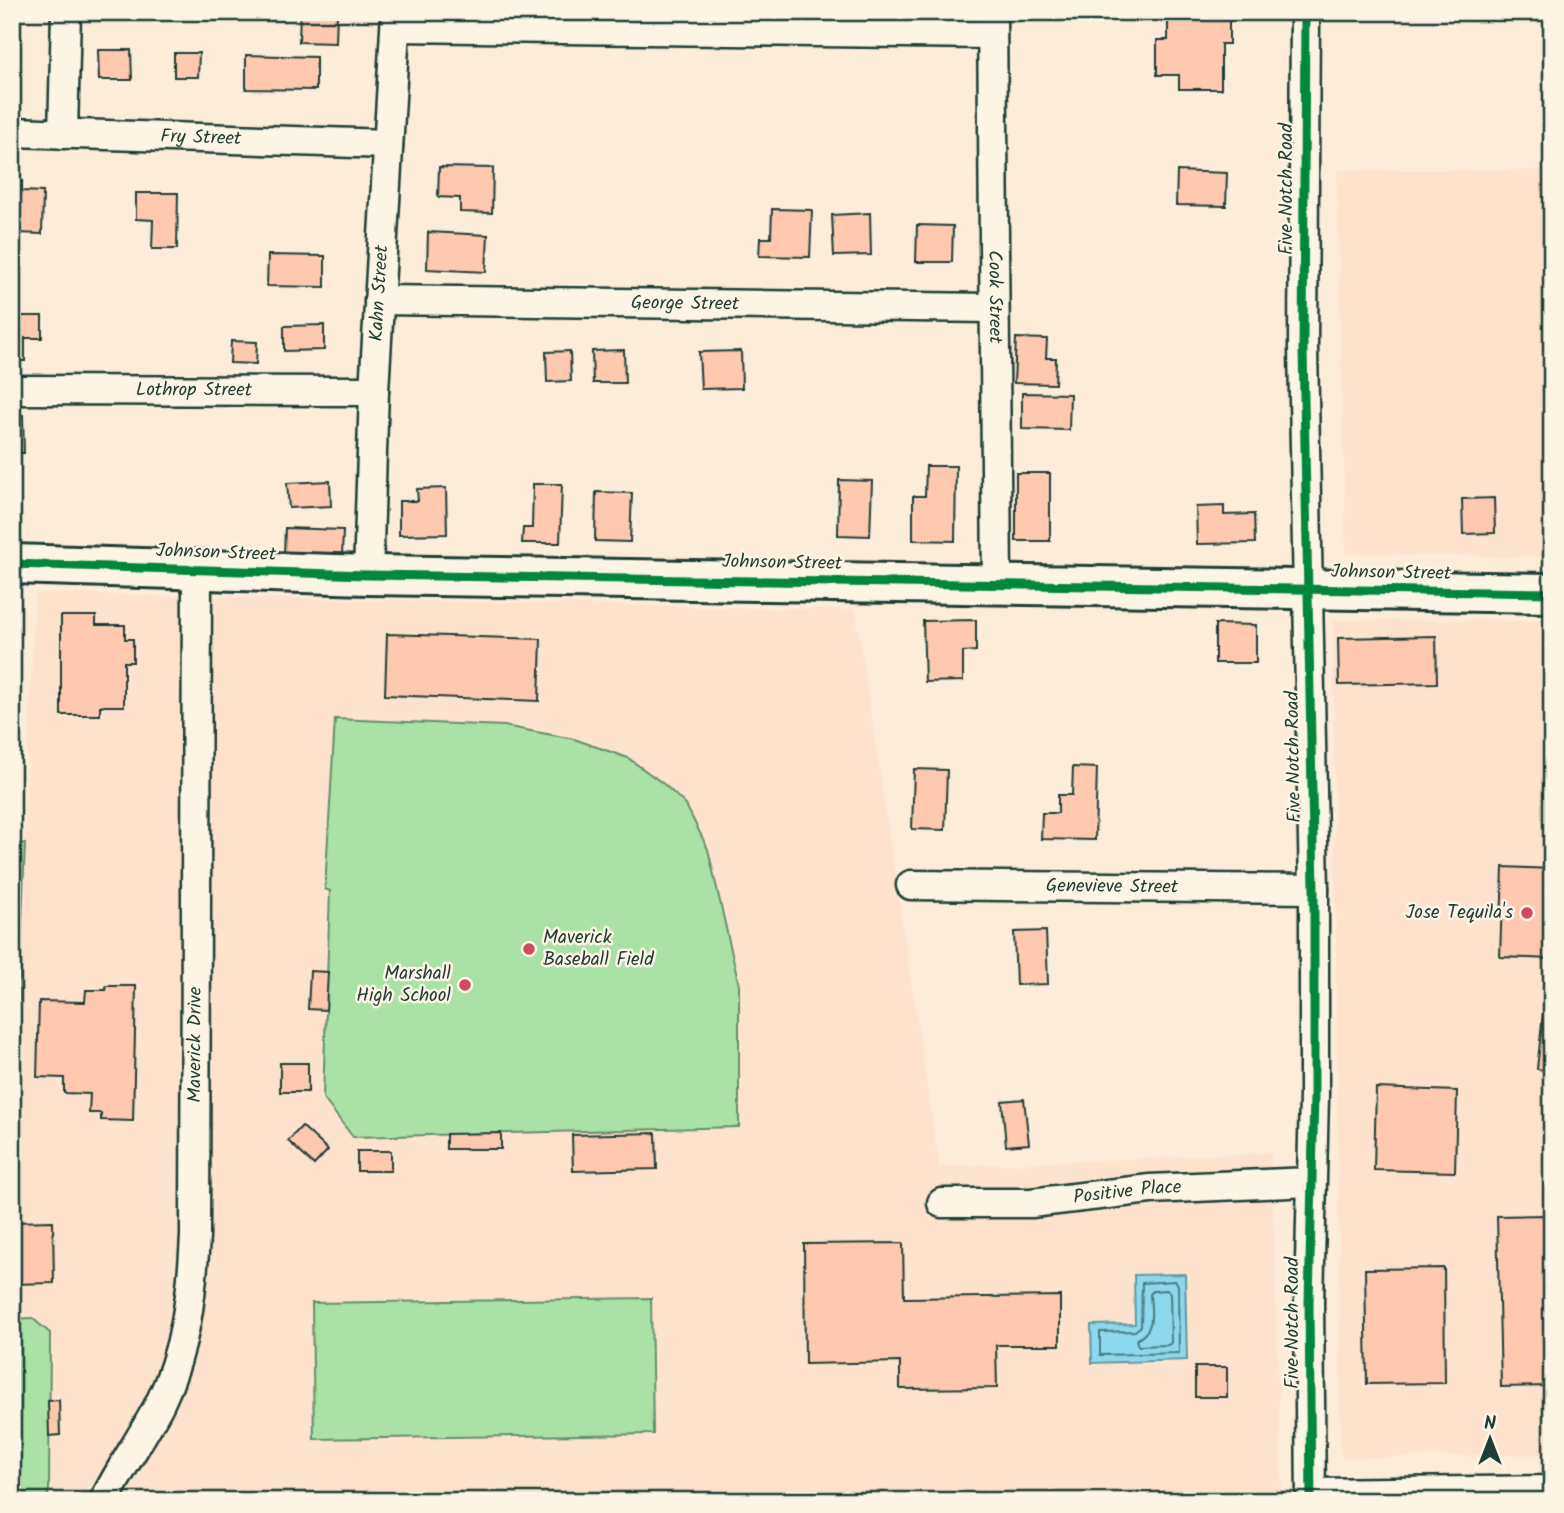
<svg xmlns="http://www.w3.org/2000/svg" width="1564" height="1513" font-family="Kalam,sans-serif">
<style>
.built{fill:#fde2cd}
.green{fill:#aae1a4;stroke:#648f6c;stroke-width:2}
.water{fill:#8dd7ef;stroke:#6199a4;stroke-width:2}
.lines{fill:none;stroke-linecap:round;stroke-linejoin:round}
.shore{stroke:#4b7b7f;stroke-width:2}
.building{fill:#fec9af;stroke:#1f3d34;stroke-width:2}
.street-casing{stroke:#1f3d34;stroke-width:33}
.secondary-casing{stroke:#1f3d34;stroke-width:44}
.street{stroke:#fcf5e5;stroke-width:28}
.secondary{stroke:#fcf5e5;stroke-width:38}
.cycleway-casing{stroke:#fcf5e5;stroke-width:13}
.cycleway{stroke:#00873e;stroke-width:9}
.poi-dot{fill:#d1495b;stroke:#fcf5e5;stroke-width:2.5}
.labels{text-anchor:middle;dominant-baseline:central;stroke-width:5;stroke-linejoin:round;paint-order:stroke}
.street-label{font-size:19px;fill:#1f3d34;stroke:#fcf5e5}
.poi-label{font-size:19px;fill:#1f3d34;stroke:#fcf5e5;text-anchor:end}
</style>
<rect width="100%" height="100%" fill="#fcecda"/>
<filter id="ink" filterUnits="userSpaceOnUse"><feTurbulence type="fractalNoise" baseFrequency=".0143" numOctaves="2"/><feDisplacementMap in="SourceGraphic" scale="14" xChannelSelector="R" yChannelSelector="G"/><feConvolveMatrix kernelMatrix="1 2 1 2 8 2 1 2 1" color-interpolation-filters="sRGB"/></filter>
<g filter="url(#ink)">
<g class="built">
<polygon points="1337,170 1552,170 1552,557 1346,554"/>
<polygon points="35,593 855,610 939,1167 1271,1153 1282,1501 12,1501 12,1126"/>
<polygon points="1333,620 1552,621 1552,1454 1341,1458"/>
</g>
<g class="green">
<polygon points="335,719 504,726 574,739 628,758 665,785 686,805 708,849 739,985 739,1127 353,1137 323,1098 330,891 325,889"/>
<polygon points="25,843 14,1126 12,1126 12,845"/>
<polygon points="651,1298 653,1434 314,1439 312,1303"/>
<polygon points="32,1318 50,1333 49,1490 46,1501 12,1501 12,1319"/>
</g>
<polygon class="water" points="1185,1274 1187,1360 1092,1363 1091,1325 1135,1324 1134,1275"/>
<g class="lines">
<g class="shore">
<polygon points="1175,1281 1178,1285 1179,1353 1100,1355 1100,1332 1135,1331 1141,1326 1142,1283"/>
<path d="M1153,1291L1167,1290L1170,1293L1171,1343L1168,1345L1138,1346L1136,1340C1156,1330 1151,1313 1150,1294Z"/>
</g>
</g>
<g class="building">
<polygon points="300,12 337,12 336,43 299,42"/>
<polygon points="1168,18 1229,18 1229,44 1221,44 1221,89 1179,89 1179,75 1157,75 1157,40 1168,40"/>
<polygon points="98,50 131,50 132,80 99,80"/>
<polygon points="174,53 199,53 198,77 174,77"/>
<polygon points="246,55 316,57 316,90 246,89"/>
<polygon points="439,167 493,168 492,213 460,212 460,198 438,197"/>
<polygon points="1177,171 1227,173 1226,206 1176,205"/>
<polygon points="12,181 22,181 22,191 43,192 42,234 17,233 18,225 12,225"/>
<polygon points="136,193 178,193 177,249 152,249 153,220 136,219"/>
<polygon points="772,209 812,210 810,257 759,256 760,238 771,238"/>
<polygon points="870,213 871,255 834,256 832,215"/>
<polygon points="917,225 953,226 952,262 916,262"/>
<polygon points="428,232 488,235 486,272 427,269"/>
<polygon points="268,255 325,256 325,287 267,286"/>
<polygon points="12,316 42,316 42,338 25,338 25,361 12,361"/>
<polygon points="324,325 324,350 284,351 284,326"/>
<polygon points="1016,338 1047,339 1046,358 1056,358 1055,384 1014,383"/>
<polygon points="231,341 257,342 256,364 230,363"/>
<polygon points="624,350 625,383 593,383 592,351"/>
<polygon points="570,351 571,381 547,382 546,352"/>
<polygon points="741,351 742,388 701,389 699,352"/>
<polygon points="1022,393 1070,394 1069,430 1022,429"/>
<polygon points="23,415 24,453 12,453 12,416"/>
<polygon points="926,466 956,466 955,541 913,540 913,496 925,496"/>
<rect x="1016" y="473" width="34" height="68"/>
<polygon points="839,480 872,481 870,536 838,535"/>
<polygon points="330,481 331,506 289,508 287,483"/>
<polygon points="533,484 562,484 560,543 522,543 523,528 532,528"/>
<polygon points="446,488 447,534 399,535 399,501 418,501 417,489"/>
<polygon points="596,492 632,493 630,542 595,541"/>
<polygon points="1494,498 1495,533 1463,534 1462,499"/>
<polygon points="1224,506 1224,515 1254,514 1255,543 1197,544 1196,507"/>
<polygon points="285,528 343,530 342,557 284,554"/>
<polygon points="61,616 96,616 96,625 125,625 125,639 133,639 133,662 124,662 124,706 100,706 100,715 61,715"/>
<polygon points="976,620 976,651 963,652 963,681 925,682 923,621"/>
<polygon points="1215,624 1256,625 1256,663 1215,663"/>
<polygon points="12,627 15,627 14,662 12,662"/>
<polygon points="387,634 541,639 539,701 385,695"/>
<polygon points="1436,636 1437,683 1339,685 1338,638"/>
<polygon points="1073,767 1097,768 1095,840 1041,839 1042,813 1058,813 1058,795 1072,795"/>
<polygon points="914,769 947,770 945,830 912,829"/>
<polygon points="1503,867 1552,869 1552,959 1500,957"/>
<polygon points="1046,931 1048,984 1016,985 1014,932"/>
<polygon points="310,971 328,972 326,1010 308,1009"/>
<polygon points="106,986 136,986 133,1121 101,1120 101,1113 89,1113 90,1094 64,1093 64,1078 37,1077 39,1001 85,1002 86,990 106,990"/>
<polygon points="1543,1014 1552,1015 1552,1071 1537,1069"/>
<rect x="280" y="1063" width="28" height="29"/>
<polygon points="1376,1088 1457,1091 1455,1172 1374,1170"/>
<polygon points="1024,1099 1029,1144 1006,1146 1002,1101"/>
<polygon points="302,1126 328,1150 314,1165 288,1141"/>
<polygon points="501,1133 501,1149 446,1149 446,1134"/>
<polygon points="656,1133 657,1169 573,1171 572,1135"/>
<rect x="357" y="1151" width="34" height="20"/>
<polygon points="1544,1215 1549,1386 1501,1387 1497,1216"/>
<polygon points="53,1221 54,1283 12,1284 12,1222"/>
<polygon points="903,1243 904,1298 1060,1296 1060,1345 996,1345 997,1388 900,1389 900,1362 805,1364 804,1244"/>
<polygon points="1444,1268 1445,1383 1367,1384 1365,1269"/>
<rect x="1195" y="1367" width="32" height="30"/>
<polygon points="59,1400 60,1435 49,1436 48,1401"/>
</g>
<g class="lines">
<g class="street-casing">
<g id="street">
<path id="s1" d="M992,12L997,583"/>
<polyline points="1305,12 1303,349 1314,889 1314,1096 1309,1303 1311,1501"/>
<polyline points="396,27 991,34"/>
<path id="s2" d="M12,132L388,144"/>
<polyline points="63,134 66,12"/>
<path id="s3" d="M379,300L993,308"/>
<path id="s4" d="M12,390L374,391"/>
<path id="s5" d="M368,575L374,391L396,12"/>
<path id="s6" d="M911,885L1314,889"/>
<path id="s7" d="M942,1203H1031L1150,1189L1311,1182"/>
<polyline points="1311,1493 1552,1490"/>
<path id="s8" d="M104,1501C121,1467 143,1436 160,1403C186,1350 192,1293 195,1236L197,570"/>
</g>
</g>
<g class="secondary-casing">
<polyline id="secondary" points="12,564 368,575 1552,593"/>
</g>
<use href="#street" class="street"/>
<use href="#secondary" class="secondary"/>
<g class="cycleway-casing">
<g id="cycleway">
<polyline points="1305,12 1303,349 1314,889 1314,1096 1309,1303 1311,1501"/>
<polyline points="12,564 368,575 1552,593"/>
</g>
</g>
<use href="#cycleway" class="cycleway"/>
</g>
</g>
<g class="poi-dot">
<circle cx="1527" cy="913" r="7"/>
<circle cx="529" cy="949" r="7"/>
<circle cx="465" cy="985" r="7"/>
</g>
<g class="labels">
<g class="street-label">
<text stroke="none"><textPath href="#s2" startOffset="189">Fry Street</textPath></text>
<text transform="translate(1287 189) rotate(-90)">Five Notch Road</text>
<text stroke="none"><textPath href="#s5" startOffset="282">Kahn Street</textPath></text>
<text stroke="none"><textPath href="#s1" startOffset="285">Cook Street</textPath></text>
<text stroke="none"><textPath href="#s3" startOffset="306">George Street</textPath></text>
<text stroke="none"><textPath href="#s4" startOffset="182">Lothrop Street</textPath></text>
<text transform="translate(216 553) rotate(2)">Johnson Street</text>
<text transform="translate(782 563) rotate(1)">Johnson Street</text>
<text transform="translate(1391 573) rotate(1)">Johnson Street</text>
<text transform="translate(1294 757) rotate(-91)">Five Notch Road</text>
<text stroke="none"><textPath href="#s6" startOffset="201">Genevieve Street</textPath></text>
<text stroke="none"><textPath href="#s8" startOffset="476">Maverick Drive</textPath></text>
<text stroke="none"><textPath href="#s7" startOffset="186">Positive Place</textPath></text>
<text transform="translate(1293 1323) rotate(-90)">Five Notch Road</text>
</g>
<g class="poi-label">
<text x="1513" y="913">Jose Tequila's</text>
<text x="543" y="938" text-anchor="start">Maverick<tspan x="543" dy="22">Baseball Field</tspan></text>
<text x="451" y="974">Marshall<tspan x="451" dy="22">High School</tspan></text>
</g>
</g>
<rect width="1564" height="1513" fill="none" stroke="#fcf5e5" stroke-width="42"/>
<rect x="21" y="21" width="1522" height="1471" fill="none" stroke="#1f3d34" stroke-width="2.5" filter="url(#ink)"/>
<g transform="translate(1490 1439)" stroke="#fcf5e5" stroke-width="5" paint-order="stroke">
<path d="M0-5L12 26L0 18L-12 26Z" fill="#1f3d34"/>
<text y="-10" font-size="19" font-weight="bold" text-anchor="middle" fill="#1f3d34">N</text>
</g>
</svg>
